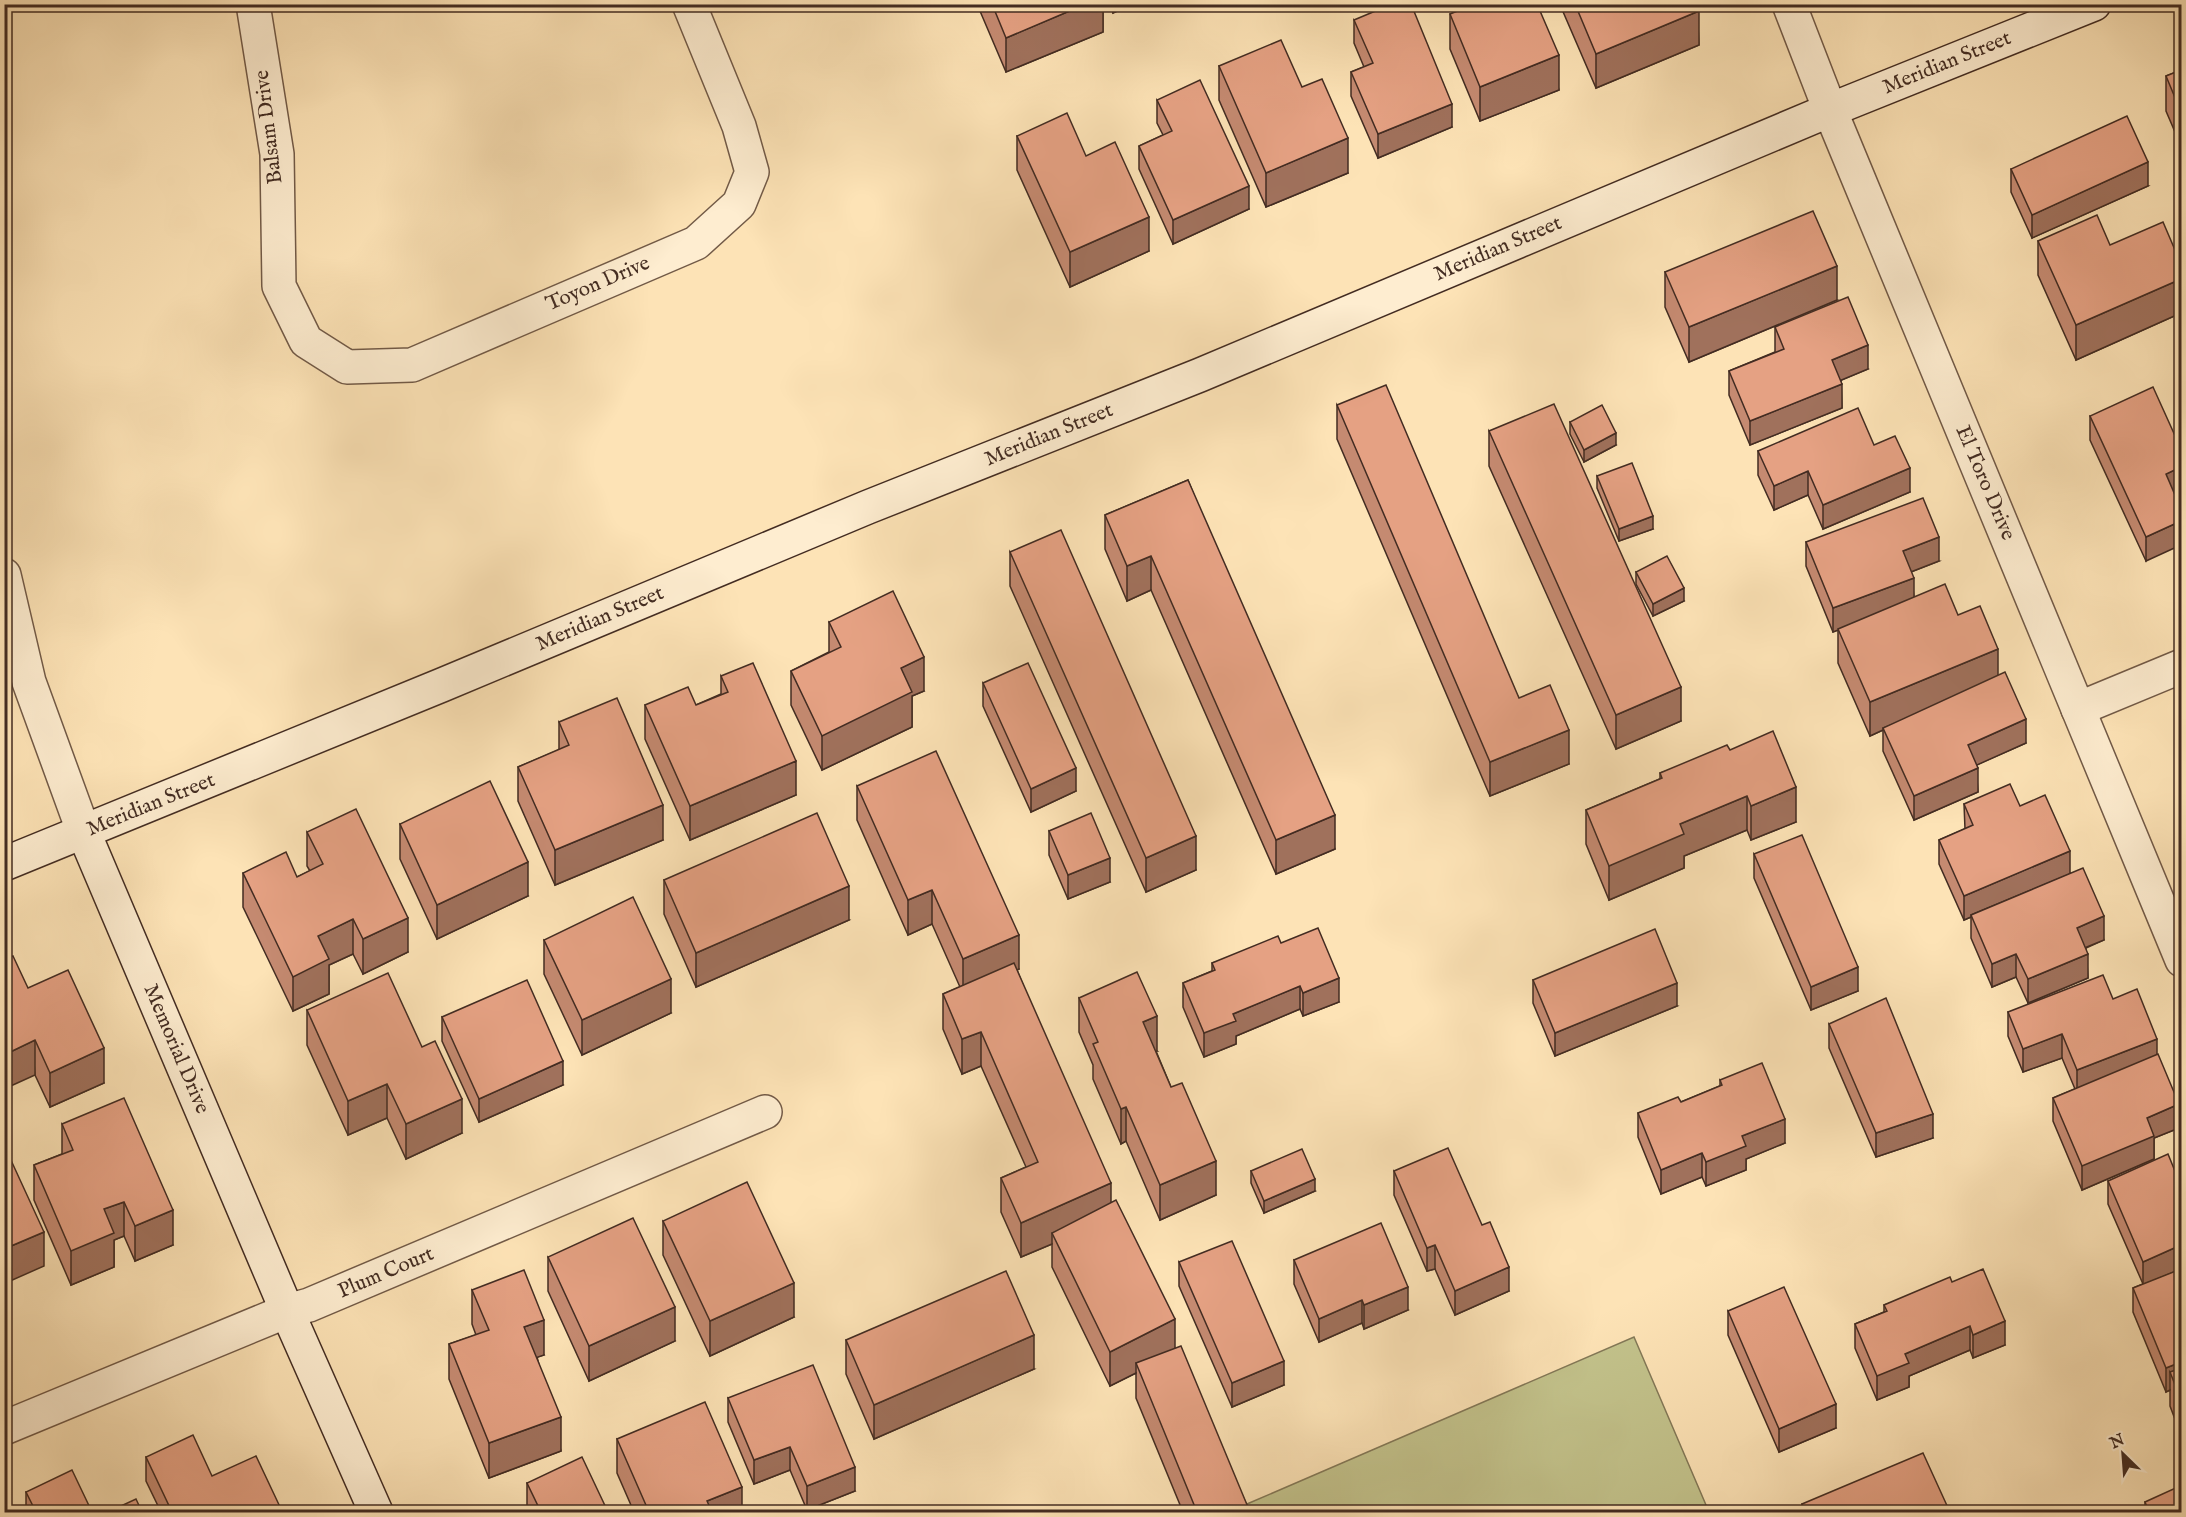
<svg xmlns="http://www.w3.org/2000/svg" width="2186" height="1517" font-family="'IM FELL English',serif">
<style>
.green{fill:#c3c38c;stroke:#837857;stroke-width:1.5}
.lines{fill:none;stroke-linecap:round;stroke-linejoin:round}
.street-casing{stroke:#725a47;stroke-width:36}
.secondary-casing{stroke:#432c22;stroke-width:36}
.street{stroke:#feedd0;stroke-width:33}
.secondary{stroke:#feedd0;stroke-width:33}
.wall{fill:#c58a71;stroke:#432c22;stroke-width:1.5}
.shaded-wall{fill:#a0715c;stroke:#432c22;stroke-width:1.5}
.building{fill:#e5a183;stroke:#432c22;stroke-width:1.5}
.labels{text-anchor:middle;dominant-baseline:central;stroke-width:4.5;stroke-linejoin:round;paint-order:stroke}
.street-label{font-size:21px;fill:#432c22;stroke:#feedd0}
</style>
<rect width="100%" height="100%" fill="#fde3b6"/>
<filter id="stains"><feTurbulence type="fractalNoise" baseFrequency=".00333" numOctaves="4"/><feColorMatrix values="0 0 0 0 .2 0 0 0 0 .09 0 0 0 0 .02 0 0 0 .5 -.17"/></filter>
<radialGradient id="worn" r=".72"><stop offset=".6" stop-color="#630" stop-opacity="0"/><stop offset="1" stop-color="#630" stop-opacity=".3"/></radialGradient>
<polygon class="green" points="1634,1337 1709,1512 1250,1512 1247,1504"/>
<g class="lines">
<g class="street-casing">
<g id="street">
<polyline points="253,4 277,154 279,286 306,341 347,367 412,365 696,243 739,204 752,172 739,126 689,4"/>
<polyline points="1789,4 1830,110 2182,960"/>
<polyline points="4,575 29,682 84,833"/>
<polyline points="2078,709 2182,666"/>
<polyline points="4,1428 287,1311 309,1305 765,1112"/>
</g>
</g>
<g class="secondary-casing">
<g id="secondary">
<polyline points="84,833 287,1311 376,1512"/>
<polyline points="4,864 442,685 868,507 1200,375 1830,110 2094,4"/>
</g>
</g>
<use href="#street" class="street"/>
<use href="#secondary" class="secondary"/>
</g>
<g class="wall">
<polygon points="977,4 1103,4 1103,32 1006,72"/>
<polygon points="1109,4 1132,4 1113,13"/>
<polygon points="1468,4 1537,4 1559,90 1480,121 1450,49 1450,14 1469,7"/>
<polygon points="1561,4 1697,4 1699,45 1596,88 1561,7"/>
<polygon points="1354,20 1452,127 1378,158 1351,96 1351,72 1364,67 1354,43"/>
<polygon points="1219,66 1302,87 1348,173 1266,207 1219,100"/>
<polygon points="2181,70 2181,146 2166,111 2166,76"/>
<polygon points="1157,100 1249,209 1173,244 1139,169 1139,146 1163,135 1157,123"/>
<polygon points="1017,136 1086,156 1149,251 1070,287 1017,170"/>
<polygon points="2011,169 2148,186 2032,238 2011,192"/>
<polygon points="2038,241 2110,245 2181,264 2181,313 2076,360 2038,275"/>
<polygon points="1665,272 1837,300 1689,362 1665,307"/>
<polygon points="1775,327 1868,369 1841,380 1842,408 1750,445 1729,395 1729,371 1775,352"/>
<polygon points="1337,405 1519,698 1569,764 1490,796 1337,439"/>
<polygon points="2090,416 2181,449 2181,491 2175,494 2146,561 2090,440"/>
<polygon points="1570,422 1616,445 1584,462 1570,434"/>
<polygon points="1489,431 1681,721 1616,749 1489,466"/>
<polygon points="1874,445 1910,492 1823,529 1808,495 1774,510 1758,475 1758,451"/>
<polygon points="1597,476 1653,529 1619,541 1597,488"/>
<polygon points="1188,480 1335,849 1276,874 1151,590 1127,601 1105,549 1105,515"/>
<polygon points="1806,542 1939,561 1911,572 1914,597 1958,615 1998,676 2026,743 1976,765 1978,792 1914,820 1883,751 1883,730 1870,736 1838,663 1838,630 1833,632 1806,566"/>
<polygon points="1010,552 1196,870 1146,892 1010,586"/>
<polygon points="1636,572 1684,601 1653,616 1636,584"/>
<polygon points="829,622 924,691 912,696 912,727 822,770 791,705 791,671 829,652"/>
<polygon points="721,676 796,795 690,840 645,739 645,705 696,705 721,694"/>
<polygon points="983,683 1076,791 1031,812 983,706"/>
<polygon points="559,722 663,840 555,885 518,801 518,767 559,750"/>
<polygon points="1730,750 1796,822 1751,840 1747,830 1684,856 1684,868 1609,900 1586,844 1586,810 1660,779 1660,773"/>
<polygon points="857,786 1019,969 1017,970 1111,1203 1175,1348 1250,1512 1183,1512 1136,1398 1136,1373 1110,1386 1052,1267 1052,1244 1021,1257 1001,1212 1001,1178 1026,1167 981,1066 962,1074 943,1029 943,994 960,987 932,924 908,935 857,820"/>
<polygon points="1964,804 2020,806 2070,873 2104,940 2086,948 2088,978 2028,1003 2016,977 1992,987 1971,938 1971,917 1964,920 1939,864 1939,840 1965,829"/>
<polygon points="400,824 528,896 437,939 400,859"/>
<polygon points="1049,831 1110,882 1068,899 1049,855"/>
<polygon points="307,832 408,952 363,974 353,954 329,965 329,994 293,1011 243,907 243,873 297,877 310,871 307,866"/>
<polygon points="1754,854 1858,991 1811,1010 1754,878"/>
<polygon points="664,880 849,920 696,987 664,914"/>
<polygon points="544,940 671,1013 582,1055 544,974"/>
<polygon points="1281,943 1339,1002 1303,1016 1300,1009 1236,1036 1236,1044 1204,1057 1183,1007 1183,983 1212,971 1212,963"/>
<polygon points="1533,980 1677,1006 1555,1056 1533,1003"/>
<polygon points="28,988 104,1083 50,1107 35,1075"/>
<polygon points="1079,998 1157,1051 1156,1051 1216,1195 1160,1220 1126,1141 1121,1144 1093,1079 1093,1065 1079,1032"/>
<polygon points="2113,999 2157,1055 2179,1128 2154,1138 2154,1159 2082,1190 2053,1121 2053,1098 2075,1089 2062,1058 2023,1072 2008,1036 2008,1012"/>
<polygon points="307,1010 462,1133 406,1159 387,1118 348,1135 307,1045"/>
<polygon points="442,1017 563,1085 479,1122 442,1041"/>
<polygon points="1829,1024 1933,1138 1876,1157 1829,1048"/>
<polygon points="1720,1080 1785,1143 1746,1159 1746,1170 1706,1186 1702,1177 1661,1194 1638,1137 1638,1113 1681,1102 1720,1086"/>
<polygon points="62,1124 173,1245 135,1261 124,1236 114,1240 114,1267 71,1285 34,1200 34,1165 62,1154"/>
<polygon points="1251,1171 1315,1191 1264,1213 1251,1183"/>
<polygon points="1394,1171 1509,1291 1455,1315 1435,1269 1427,1271 1394,1195"/>
<polygon points="2108,1181 2181,1186 2181,1269 2166,1275 2181,1269 2181,1435 2170,1406 2170,1390 2166,1392 2133,1312 2133,1288 2143,1284 2108,1204"/>
<polygon points="663,1221 794,1317 710,1356 663,1255"/>
<polygon points="548,1257 675,1341 589,1381 548,1291"/>
<polygon points="1294,1260 1408,1310 1364,1329 1362,1323 1319,1342 1294,1284"/>
<polygon points="1179,1262 1284,1385 1232,1407 1179,1286"/>
<polygon points="1952,1282 2005,1345 1973,1358 1970,1350 1909,1376 1909,1387 1877,1400 1855,1348 1855,1324 1884,1312 1884,1305"/>
<polygon points="472,1290 544,1355 537,1357 561,1451 489,1478 449,1379 449,1344 476,1335 472,1324"/>
<polygon points="1728,1311 1836,1428 1779,1452 1728,1335"/>
<polygon points="846,1340 1034,1369 874,1439 846,1374"/>
<polygon points="728,1398 855,1491 807,1510 790,1470 754,1484 728,1422"/>
<polygon points="617,1439 742,1512 634,1512 617,1473"/>
<polygon points="146,1457 212,1476 281,1512 161,1512 146,1481"/>
<polygon points="527,1483 608,1512 530,1512 527,1507"/>
<polygon points="26,1492 92,1512 26,1512"/>
<polygon points="2145,1502 2181,1512 2145,1512"/>
<polygon points="1802,1504 1949,1512 1802,1512"/>
</g>
<g class="shaded-wall">
<polygon points="1086,4 1103,4 1103,32 1006,72 1006,38"/>
<polygon points="1113,4 1132,4 1113,13"/>
<polygon points="1699,11 1699,45 1596,88 1596,54"/>
<polygon points="1559,55 1559,90 1480,121 1480,87"/>
<polygon points="1452,104 1452,127 1378,158 1378,134"/>
<polygon points="1348,138 1348,173 1266,207 1266,173"/>
<polygon points="2148,162 2148,186 2032,238 2032,215"/>
<polygon points="1249,186 1249,209 1173,244 1173,220"/>
<polygon points="1149,217 1149,251 1070,287 1070,252"/>
<polygon points="1837,266 1837,300 1689,362 1689,327"/>
<polygon points="2181,279 2181,313 2076,360 2076,325"/>
<polygon points="1868,345 1868,369 1832,384 1832,360"/>
<polygon points="1842,384 1842,408 1750,445 1750,421"/>
<polygon points="1616,433 1616,445 1584,462 1584,450"/>
<polygon points="2181,467 2181,491 2166,498 2166,474"/>
<polygon points="1910,468 1910,492 1823,529 1823,505"/>
<polygon points="1808,471 1808,495 1774,510 1774,486"/>
<polygon points="1653,516 1653,529 1619,541 1619,529"/>
<polygon points="2181,521 2181,545 2146,561 2146,537"/>
<polygon points="1939,537 1939,561 1903,575 1903,551"/>
<polygon points="1151,556 1151,590 1127,601 1127,566"/>
<polygon points="1914,578 1914,601 1833,632 1833,608"/>
<polygon points="1684,588 1684,601 1653,616 1653,604"/>
<polygon points="1998,649 1998,683 1883,728 1883,730 1870,736 1870,702"/>
<polygon points="924,657 924,691 912,696 912,727 822,770 822,736 901,668"/>
<polygon points="1681,687 1681,721 1616,749 1616,715"/>
<polygon points="2026,719 2026,743 1968,769 1968,745"/>
<polygon points="1569,730 1569,764 1490,796 1490,762"/>
<polygon points="796,761 796,795 690,840 690,806"/>
<polygon points="1076,768 1076,791 1031,812 1031,789"/>
<polygon points="1978,768 1978,792 1914,820 1914,796"/>
<polygon points="1796,787 1796,822 1751,840 1751,806"/>
<polygon points="1747,796 1747,830 1684,856 1684,868 1609,900 1609,866 1680,824"/>
<polygon points="663,805 663,840 555,885 555,850"/>
<polygon points="1335,815 1335,849 1276,874 1276,840"/>
<polygon points="1196,836 1196,870 1146,892 1146,858"/>
<polygon points="2070,851 2070,874 1971,915 1971,917 1964,920 1964,896"/>
<polygon points="1110,858 1110,882 1068,899 1068,875"/>
<polygon points="528,862 528,896 437,939 437,905"/>
<polygon points="849,886 849,920 696,987 696,953"/>
<polygon points="932,890 932,924 908,935 908,900"/>
<polygon points="2104,916 2104,940 2077,951 2077,928"/>
<polygon points="408,918 408,952 363,974 363,939"/>
<polygon points="353,919 353,954 329,965 329,994 293,1011 293,977 318,936"/>
<polygon points="1019,935 1019,969 963,994 963,959"/>
<polygon points="2016,954 2016,977 1992,987 1992,964"/>
<polygon points="2088,954 2088,978 2028,1003 2028,979"/>
<polygon points="1858,967 1858,991 1811,1010 1811,987"/>
<polygon points="1339,978 1339,1002 1303,1016 1303,993"/>
<polygon points="671,979 671,1013 582,1055 582,1020"/>
<polygon points="1677,983 1677,1006 1555,1056 1555,1033"/>
<polygon points="1300,986 1300,1009 1236,1036 1236,1044 1204,1057 1204,1033 1233,1014"/>
<polygon points="1157,1016 1157,1051 1143,1056 1143,1022"/>
<polygon points="981,1032 981,1066 962,1074 962,1039"/>
<polygon points="2062,1034 2062,1058 2023,1072 2023,1049"/>
<polygon points="2157,1039 2157,1062 2077,1094 2077,1070"/>
<polygon points="35,1040 35,1075 4,1089 4,1055"/>
<polygon points="104,1048 104,1083 50,1107 50,1073"/>
<polygon points="563,1061 563,1085 479,1122 479,1099"/>
<polygon points="387,1084 387,1118 348,1135 348,1101"/>
<polygon points="462,1099 462,1133 406,1159 406,1124"/>
<polygon points="2179,1104 2179,1128 2154,1138 2154,1159 2082,1190 2082,1166 2147,1118"/>
<polygon points="1126,1107 1126,1141 1121,1144 1121,1109"/>
<polygon points="1933,1114 1933,1138 1876,1157 1876,1133"/>
<polygon points="1785,1119 1785,1143 1746,1159 1746,1170 1706,1186 1706,1162 1742,1136"/>
<polygon points="1702,1153 1702,1177 1661,1194 1661,1170"/>
<polygon points="1216,1161 1216,1195 1160,1220 1160,1185"/>
<polygon points="1315,1179 1315,1191 1264,1213 1264,1201"/>
<polygon points="1111,1183 1111,1218 1052,1233 1052,1244 1021,1257 1021,1223"/>
<polygon points="124,1202 124,1236 114,1240 114,1267 71,1285 71,1251 104,1209"/>
<polygon points="173,1210 173,1245 135,1261 135,1226"/>
<polygon points="44,1232 44,1266 10,1281 10,1306 4,1309 4,1249"/>
<polygon points="1435,1245 1435,1269 1427,1271 1427,1248"/>
<polygon points="2181,1245 2181,1269 2143,1285 2143,1262"/>
<polygon points="1509,1267 1509,1291 1455,1315 1455,1291"/>
<polygon points="794,1283 794,1317 710,1356 710,1321"/>
<polygon points="1408,1287 1408,1310 1364,1329 1364,1305"/>
<polygon points="1362,1300 1362,1323 1319,1342 1319,1319"/>
<polygon points="675,1307 675,1341 589,1381 589,1346"/>
<polygon points="1175,1319 1175,1354 1136,1363 1136,1373 1110,1386 1110,1352"/>
<polygon points="544,1320 544,1355 524,1362 524,1327"/>
<polygon points="2005,1321 2005,1345 1973,1358 1973,1335"/>
<polygon points="1970,1326 1970,1350 1909,1376 1909,1387 1877,1400 1877,1376 1905,1354"/>
<polygon points="1034,1335 1034,1369 874,1439 874,1405"/>
<polygon points="1284,1361 1284,1385 1232,1407 1232,1383"/>
<polygon points="2181,1362 2181,1386 2170,1372 2170,1390 2166,1392 2166,1368"/>
<polygon points="1836,1404 1836,1428 1779,1452 1779,1429"/>
<polygon points="561,1417 561,1451 489,1478 489,1443"/>
<polygon points="790,1447 790,1470 754,1484 754,1460"/>
<polygon points="855,1467 855,1491 807,1510 807,1486"/>
<polygon points="742,1487 742,1512 707,1512 707,1501"/>
<polygon points="281,1509 281,1512 273,1512"/>
</g>
<g class="building">
<polygon points="992,4 1086,4 1006,38"/>
<polygon points="1392,4 1411,4 1452,104 1378,134 1351,72 1373,63 1354,20"/>
<polygon points="1475,4 1537,4 1559,55 1480,87 1450,14"/>
<polygon points="1575,4 1697,4 1699,11 1596,54"/>
<polygon points="1281,40 1302,87 1322,79 1348,138 1266,173 1219,66"/>
<polygon points="2181,70 2181,112 2166,76"/>
<polygon points="1200,80 1249,186 1173,220 1139,146 1172,131 1157,100"/>
<polygon points="1067,113 1086,156 1115,142 1149,217 1070,252 1017,136"/>
<polygon points="2127,116 2148,162 2032,215 2011,169"/>
<polygon points="1813,211 1837,266 1689,327 1665,272"/>
<polygon points="2097,215 2110,245 2163,222 2181,264 2181,279 2076,325 2038,241"/>
<polygon points="1848,297 1868,345 1832,360 1842,384 1750,421 1729,371 1784,349 1775,327"/>
<polygon points="1386,385 1519,698 1550,685 1569,730 1490,762 1337,405"/>
<polygon points="2153,387 2181,449 2181,467 2166,474 2181,509 2181,521 2146,537 2090,416"/>
<polygon points="1554,404 1681,687 1616,715 1489,431"/>
<polygon points="1602,405 1616,433 1584,450 1570,422"/>
<polygon points="1858,408 1874,445 1895,436 1910,468 1823,505 1808,471 1774,486 1758,451"/>
<polygon points="1632,463 1653,516 1619,529 1597,476"/>
<polygon points="1188,480 1335,815 1276,840 1151,556 1127,566 1105,515"/>
<polygon points="1923,498 1939,537 1903,551 1914,578 1833,608 1806,542"/>
<polygon points="1061,530 1196,836 1146,858 1010,552"/>
<polygon points="1667,556 1684,588 1653,604 1636,572"/>
<polygon points="1945,584 1958,615 1980,606 1998,649 1870,702 1838,629"/>
<polygon points="893,591 924,657 901,668 912,692 822,736 791,671 841,647 829,622"/>
<polygon points="753,663 796,761 690,806 645,705 688,687 696,705 728,692 721,676"/>
<polygon points="1028,663 1076,768 1031,789 983,683"/>
<polygon points="2005,672 2026,719 1968,745 1978,768 1914,796 1883,728"/>
<polygon points="617,698 663,805 555,850 518,767 569,745 559,722"/>
<polygon points="1773,731 1796,787 1751,806 1747,796 1680,824 1684,834 1609,866 1586,810 1662,778 1660,773 1727,745 1730,750"/>
<polygon points="936,751 1019,935 963,959 932,890 908,900 857,786"/>
<polygon points="490,781 528,862 437,905 400,824"/>
<polygon points="2010,784 2020,806 2045,795 2070,851 1964,896 1939,840 1973,825 1964,804"/>
<polygon points="356,809 408,918 363,939 353,919 318,936 329,959 293,977 243,873 286,852 297,877 323,864 307,832"/>
<polygon points="817,813 849,886 696,953 664,880"/>
<polygon points="1091,813 1110,858 1068,875 1049,831"/>
<polygon points="1802,835 1858,967 1811,987 1754,854"/>
<polygon points="2083,868 2104,916 2077,928 2088,954 2028,979 2016,954 1992,964 1971,915"/>
<polygon points="633,897 671,979 582,1020 544,940"/>
<polygon points="1318,928 1339,978 1303,993 1300,986 1233,1014 1236,1021 1204,1033 1183,983 1215,970 1212,963 1278,936 1281,943"/>
<polygon points="1655,929 1677,983 1555,1033 1533,980"/>
<polygon points="13,956 28,988 68,970 104,1048 50,1073 35,1040 4,1055 4,959"/>
<polygon points="1014,963 1111,1183 1021,1223 1001,1178 1038,1162 981,1032 962,1039 943,994"/>
<polygon points="1137,972 1157,1016 1143,1022 1171,1087 1182,1083 1216,1161 1160,1185 1126,1107 1121,1109 1093,1044 1098,1042 1079,998"/>
<polygon points="388,973 422,1047 435,1041 462,1099 406,1124 387,1084 348,1101 307,1010"/>
<polygon points="2103,975 2113,999 2137,989 2157,1039 2077,1070 2062,1034 2023,1049 2008,1012"/>
<polygon points="527,980 563,1061 479,1099 442,1017"/>
<polygon points="1886,998 1933,1114 1876,1133 1829,1024"/>
<polygon points="2158,1054 2179,1104 2147,1118 2154,1136 2082,1166 2053,1098"/>
<polygon points="1762,1063 1785,1119 1742,1136 1746,1146 1706,1162 1702,1153 1661,1170 1638,1113 1678,1097 1681,1102 1722,1085 1720,1080"/>
<polygon points="124,1098 173,1210 135,1226 124,1202 104,1209 114,1233 71,1251 34,1165 73,1150 62,1124"/>
<polygon points="4,1145 44,1232 4,1249"/>
<polygon points="1448,1148 1482,1225 1490,1222 1509,1267 1455,1291 1435,1245 1427,1248 1394,1171"/>
<polygon points="1302,1149 1315,1179 1264,1201 1251,1171"/>
<polygon points="2168,1154 2181,1186 2181,1245 2143,1262 2108,1181"/>
<polygon points="747,1182 794,1283 710,1321 663,1221"/>
<polygon points="1116,1200 1175,1319 1110,1352 1052,1233"/>
<polygon points="633,1218 675,1307 589,1346 548,1257"/>
<polygon points="1381,1223 1408,1287 1364,1305 1362,1300 1319,1319 1294,1260"/>
<polygon points="1232,1241 1284,1361 1232,1383 1179,1262"/>
<polygon points="4,1259 10,1271 4,1274"/>
<polygon points="1983,1269 2005,1321 1973,1335 1970,1326 1905,1354 1909,1363 1877,1376 1855,1324 1887,1311 1884,1305 1950,1277 1952,1282"/>
<polygon points="2181,1269 2181,1362 2166,1368 2133,1288"/>
<polygon points="524,1270 544,1320 524,1327 561,1417 489,1443 449,1344 489,1330 472,1290"/>
<polygon points="1006,1271 1034,1335 874,1405 846,1340"/>
<polygon points="1784,1287 1836,1404 1779,1429 1728,1311"/>
<polygon points="1181,1346 1250,1512 1197,1512 1136,1363"/>
<polygon points="813,1365 855,1467 807,1486 790,1447 754,1460 728,1398"/>
<polygon points="2181,1368 2181,1400 2170,1372"/>
<polygon points="705,1402 742,1487 707,1501 712,1512 649,1512 617,1439"/>
<polygon points="193,1435 212,1476 256,1456 281,1509 273,1512 172,1512 146,1457"/>
<polygon points="1923,1453 1949,1510 1943,1512 1805,1512 1802,1504"/>
<polygon points="582,1457 608,1512 541,1512 527,1483"/>
<polygon points="72,1470 92,1512 36,1512 26,1492"/>
<polygon points="2180,1486 2181,1490 2181,1512 2149,1512 2145,1502"/>
<polygon points="136,1499 142,1512 108,1512"/>
</g>
<g class="labels">
<g class="street-label">
<text transform="translate(1947 63) rotate(-22)">Meridian Street</text>
<text transform="translate(269 127) rotate(-97)">Balsam Drive</text>
<text transform="translate(1498 249) rotate(-23)">Meridian Street</text>
<text transform="translate(598 284) rotate(-23)">Toyon Drive</text>
<text transform="translate(1049 435) rotate(-22)">Meridian Street</text>
<text transform="translate(1985 483) rotate(67)">El Toro Drive</text>
<text transform="translate(600 619) rotate(-23)">Meridian Street</text>
<text transform="translate(151 805) rotate(-22)">Meridian Street</text>
<text transform="translate(176 1049) rotate(67)">Memorial Drive</text>
<text transform="translate(386 1273) rotate(-23)">Plum Court</text>
</g>
</g>
<rect width="2186" height="1517" fill="none" stroke="#fde3b6" stroke-width="24"/>
<rect x="6" y="6" width="2174" height="1505" fill="none" stroke="#432c22" stroke-width="3"/>
<rect x="12" y="12" width="2162" height="1493" fill="none" stroke="#432c22" stroke-width="1.5"/>
<g transform="translate(2123 1454) rotate(335)" stroke="#feedd0" stroke-width="4.5" paint-order="stroke">
<path d="M0-4.5L10 22L0 15L-10 22Z" fill="#432c22"/>
<text y="-9" font-size="16" font-weight="bold" text-anchor="middle" fill="#432c22">N</text>
</g>
<rect width="100%" height="100%" filter="url(#stains)"/>
<rect width="100%" height="100%" fill="url(#worn)"/>
</svg>
